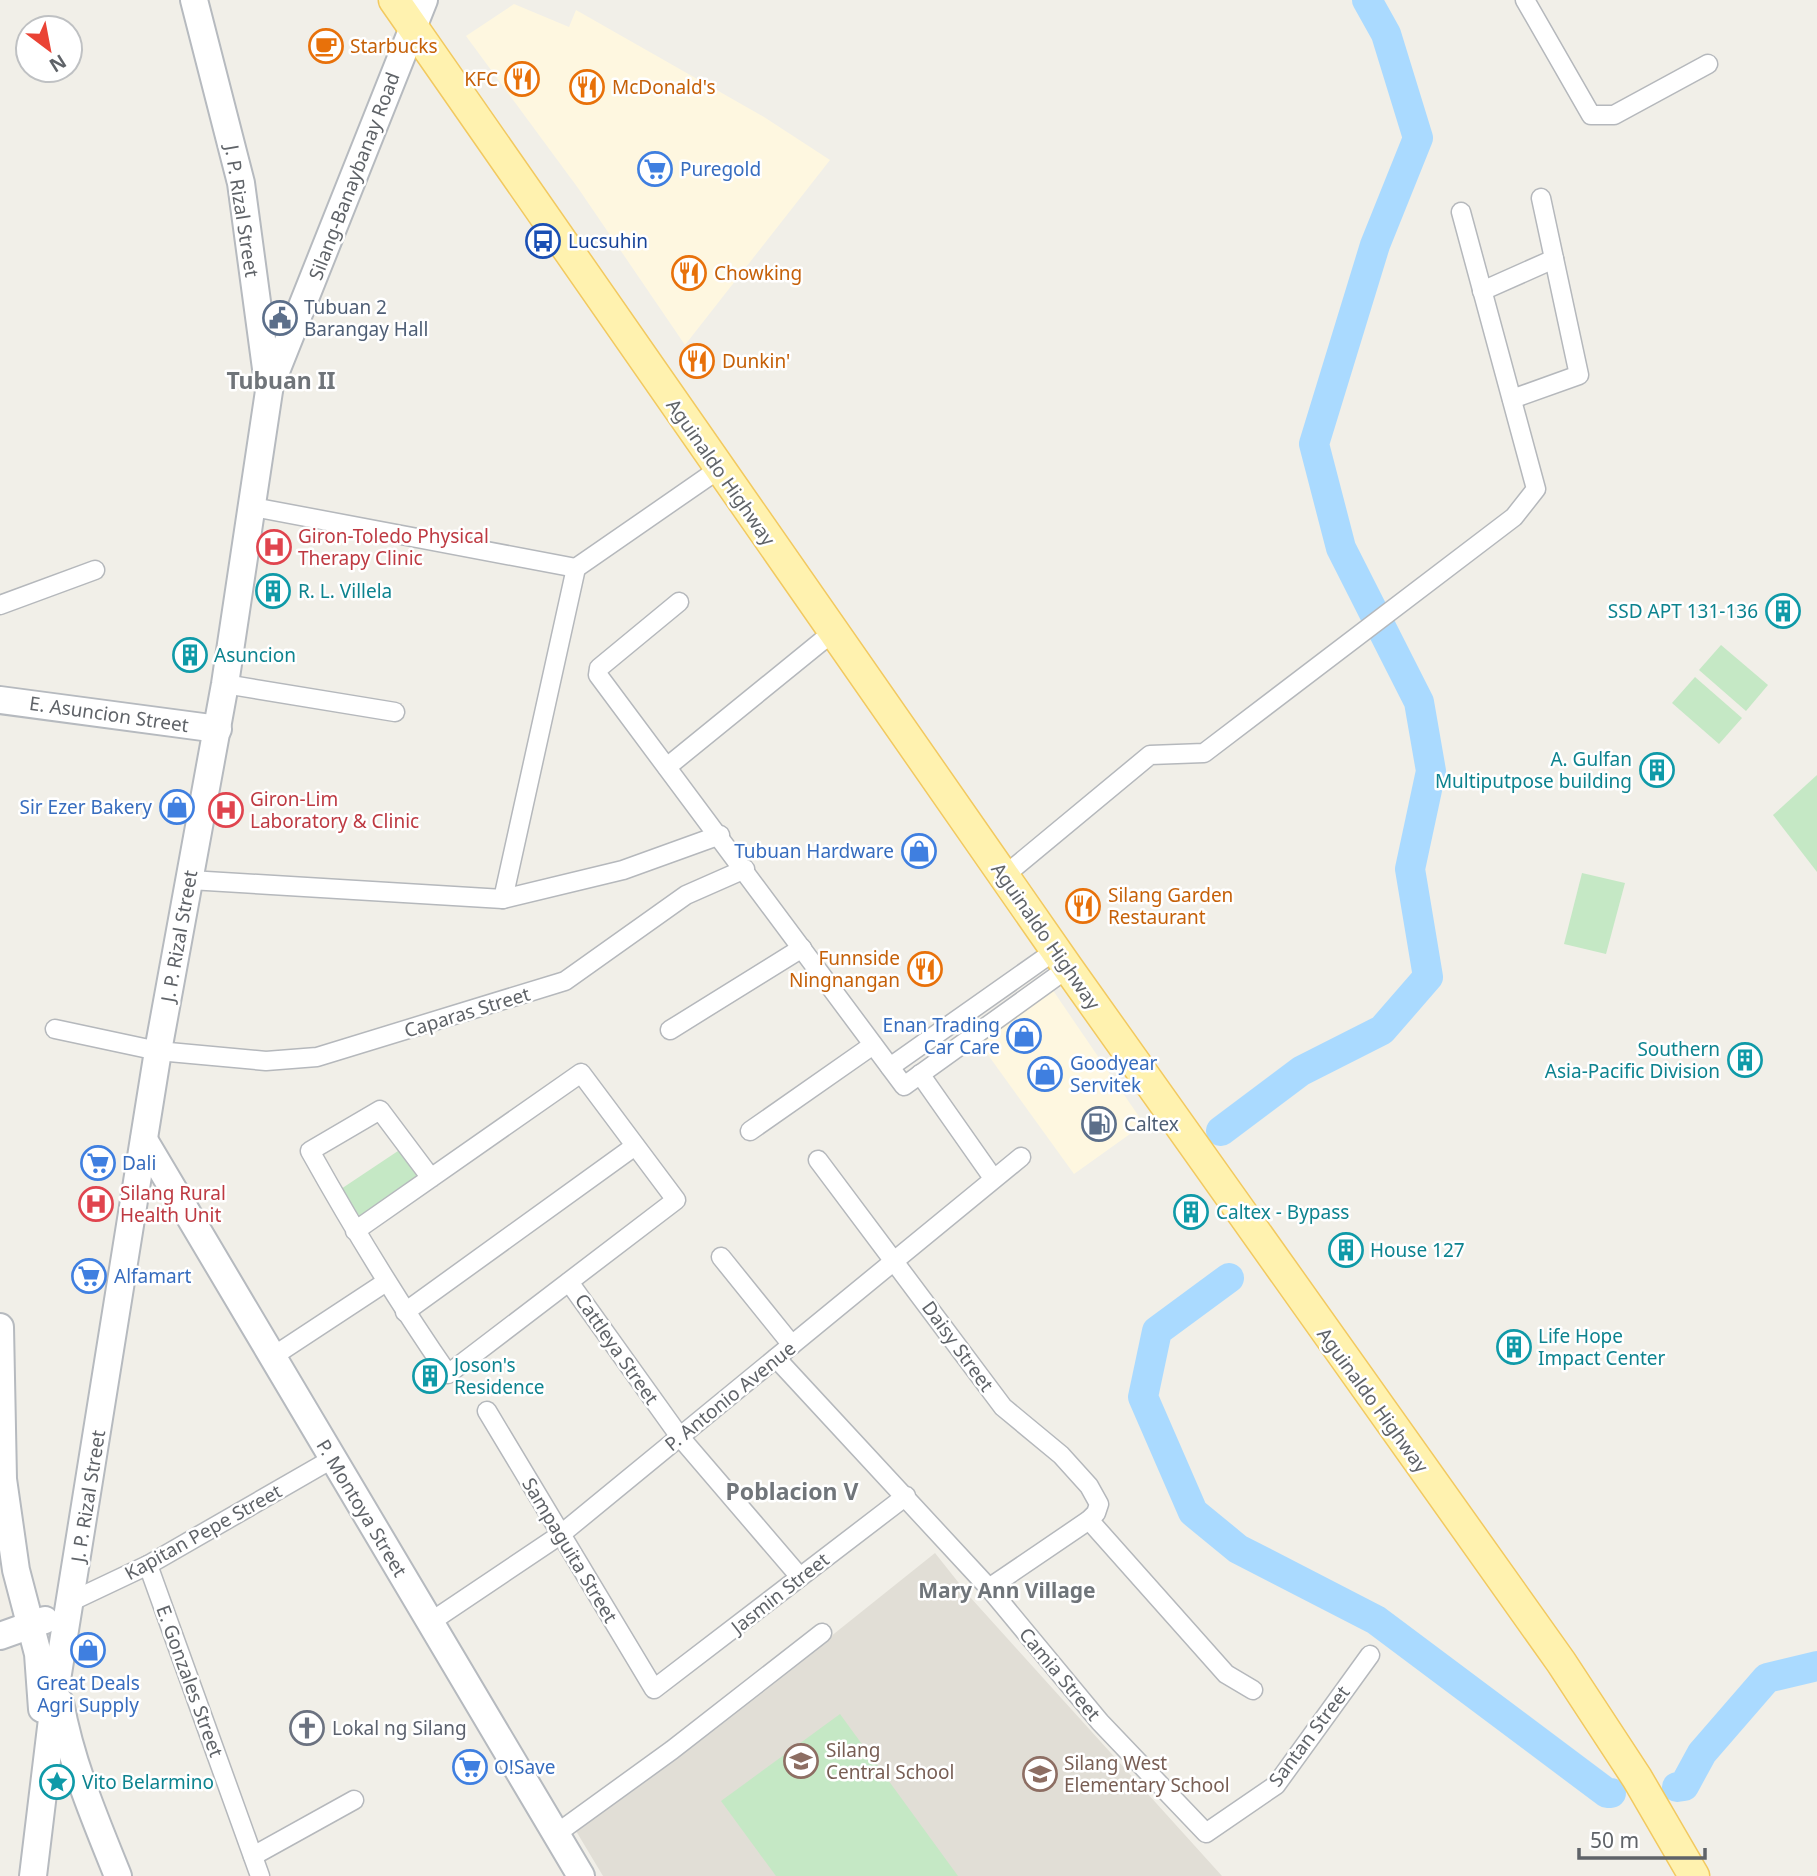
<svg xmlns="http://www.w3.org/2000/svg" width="1817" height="1876" font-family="'Noto Sans',sans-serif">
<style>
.commercial{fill:#fef7e0}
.education{fill:#e1ded6}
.green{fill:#c5e8c5}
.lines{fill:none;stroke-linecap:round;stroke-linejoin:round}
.river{stroke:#aadaff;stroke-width:30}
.street-casing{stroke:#b5b8bc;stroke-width:21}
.secondary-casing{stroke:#b6babf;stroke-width:30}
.primary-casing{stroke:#f2c960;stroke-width:33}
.street{stroke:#fff;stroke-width:18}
.secondary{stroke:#fff;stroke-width:26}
.primary{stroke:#fff2af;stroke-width:30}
.labels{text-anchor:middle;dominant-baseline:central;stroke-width:5;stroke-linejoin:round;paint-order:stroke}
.food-label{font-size:19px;fill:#c56008;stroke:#fff;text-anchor:start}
.shop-label{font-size:19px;fill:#366cbe;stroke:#fff;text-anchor:start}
.street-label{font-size:19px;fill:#5f6368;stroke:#fff}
.transit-label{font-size:19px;fill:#164399;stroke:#fff;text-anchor:start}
.service-label{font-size:19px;fill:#4e5e75;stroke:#fff;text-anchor:start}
.health-label{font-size:19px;fill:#be3a42;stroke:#fff;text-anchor:start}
.culture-label{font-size:19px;fill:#0d838f;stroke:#fff;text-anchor:start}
.worship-label{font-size:19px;fill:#5b616d;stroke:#fff;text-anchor:start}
.education-label{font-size:19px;fill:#785e54;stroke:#fff;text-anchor:start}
.neighbourhood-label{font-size:21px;font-weight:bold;fill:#70757a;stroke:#fff}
.quarter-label{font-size:23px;font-weight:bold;fill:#70757a;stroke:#fff}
</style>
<rect width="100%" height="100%" fill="#f1efe8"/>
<g class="commercial">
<polygon points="514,4 569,27 576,10 764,117 830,160 685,345 578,188 466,36"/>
<polygon points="1050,986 1144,1124 1074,1174 978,1041"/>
</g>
<polygon class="education" points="935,1553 970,1597 1222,1876 603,1876 573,1826 805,1657"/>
<g class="green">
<polygon points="1721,645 1768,685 1746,711 1699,670"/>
<polygon points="1695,677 1742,718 1719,744 1672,703"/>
<polygon points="1817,775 1817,872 1773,815"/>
<polygon points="1582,873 1625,883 1606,954 1564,944"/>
<polygon points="401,1149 420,1176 360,1217 341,1189"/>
<polygon points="840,1714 958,1876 776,1876 721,1801"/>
</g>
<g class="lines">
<g class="river">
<polyline points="1221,1131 1301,1071 1382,1030 1428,977 1410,869 1431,771 1419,702 1341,548 1314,444 1375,245 1418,138 1386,34 1367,0"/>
<polyline points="1229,1278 1157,1331 1143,1397 1193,1512 1238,1549 1376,1620 1607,1793 1611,1793"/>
<polyline points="1677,1787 1684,1786 1702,1753 1767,1678 1817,1666"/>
</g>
<g class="street-casing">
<g id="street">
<polyline points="1525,0 1591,115 1614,115 1708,64"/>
<polyline points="1482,291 1554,259"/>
<polyline points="1512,399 1579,375 1541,198"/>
<polyline points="253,507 576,568"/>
<polyline points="576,568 719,469"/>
<polyline points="679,602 599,668 598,675 904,1086 1068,968"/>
<polyline points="0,605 95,570"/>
<polyline points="225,684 395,712"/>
<polyline points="667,767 833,632"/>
<polyline points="1004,876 1150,755 1204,753 1514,517 1536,489 1461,212"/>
<polyline points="190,880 503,899 623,870 720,835"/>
<polyline points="503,899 576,568"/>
<polyline points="55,1029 158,1051 266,1061 317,1057 565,981 686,895 745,869"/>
<polyline points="670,1030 802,948"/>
<polyline points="890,1067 1056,950"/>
<polyline points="920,1074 993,1178"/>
<polyline points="750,1131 873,1045"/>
<polyline points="818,1160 1003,1407 1061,1455 1089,1486 1099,1504 1096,1513 1089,1520 989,1588"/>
<path d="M355,1231L581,1073L676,1200L448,1374C398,1302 353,1228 310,1151L380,1110L431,1178"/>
<polyline points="721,1257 792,1345"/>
<polyline points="569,1282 680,1437 800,1577"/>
<polyline points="405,1312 635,1146"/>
<polyline points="272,1357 386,1282"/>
<polyline points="776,1358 989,1588 1100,1722 1206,1833 1276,1785 1370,1655"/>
<polyline points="487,1411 654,1689 906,1496"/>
<polyline points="1089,1520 1226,1674 1253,1690"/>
<polyline points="148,1565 260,1876"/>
<polyline points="72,1601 148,1565 332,1459"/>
<polyline points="429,1623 560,1535 1021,1157"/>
<polyline points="556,1834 672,1750 822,1633"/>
<polyline points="253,1856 354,1800"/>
</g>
</g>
<g class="secondary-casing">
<g id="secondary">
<polyline points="269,389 424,0"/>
<polyline points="0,700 218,729"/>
<polyline points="144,1140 581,1876"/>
<polyline points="0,1327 3,1479 16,1570 38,1654 42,1709"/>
<polyline points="0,1636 45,1620"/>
<path d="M60,1702C71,1763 95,1819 118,1876"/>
<polyline points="33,1876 56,1686 158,1051 225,684 269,391 241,183 194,0"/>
</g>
</g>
<g class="primary-casing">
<polyline id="primary" points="394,0 1068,968 1561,1662 1637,1778 1694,1876"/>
</g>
<use href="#street" class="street"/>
<use href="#secondary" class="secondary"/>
<use href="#primary" class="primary"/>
</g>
<defs>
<g id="cafe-ring" transform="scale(1.75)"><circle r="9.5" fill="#fff" stroke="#e8710a" stroke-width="1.5"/><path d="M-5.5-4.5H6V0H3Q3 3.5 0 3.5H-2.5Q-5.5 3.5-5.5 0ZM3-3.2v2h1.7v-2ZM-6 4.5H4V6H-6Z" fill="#e8710a"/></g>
<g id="restaurant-ring" transform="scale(1.75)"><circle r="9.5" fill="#fff" stroke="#e8710a" stroke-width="1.5"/><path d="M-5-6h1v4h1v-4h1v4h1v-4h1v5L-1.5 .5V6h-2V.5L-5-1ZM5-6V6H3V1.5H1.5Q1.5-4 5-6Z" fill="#e8710a"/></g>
<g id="supermarket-ring" transform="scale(1.75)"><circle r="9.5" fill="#fff" stroke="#3f7fe0" stroke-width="1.5"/><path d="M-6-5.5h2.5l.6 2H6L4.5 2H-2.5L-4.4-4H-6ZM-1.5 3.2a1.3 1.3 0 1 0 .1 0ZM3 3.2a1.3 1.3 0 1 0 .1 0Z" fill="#3f7fe0"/></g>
<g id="bus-ring" transform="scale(1.75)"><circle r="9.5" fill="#fff" stroke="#1a4fb4" stroke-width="1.5"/><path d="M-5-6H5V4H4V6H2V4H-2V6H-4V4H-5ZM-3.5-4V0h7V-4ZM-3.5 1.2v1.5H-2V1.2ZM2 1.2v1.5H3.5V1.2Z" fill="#1a4fb4"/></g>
<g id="civic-ring" transform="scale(1.75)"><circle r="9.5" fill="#fff" stroke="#5c6f8a" stroke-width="1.5"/><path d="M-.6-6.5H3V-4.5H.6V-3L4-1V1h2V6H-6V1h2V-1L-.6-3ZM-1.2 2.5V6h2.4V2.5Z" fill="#5c6f8a"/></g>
<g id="hospital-ring" transform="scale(1.75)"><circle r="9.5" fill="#fff" stroke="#e0444e" stroke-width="1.5"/><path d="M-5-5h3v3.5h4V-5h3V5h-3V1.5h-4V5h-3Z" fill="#e0444e"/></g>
<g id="building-ring" transform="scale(1.75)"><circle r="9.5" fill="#fff" stroke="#0f9aa8" stroke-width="1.5"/><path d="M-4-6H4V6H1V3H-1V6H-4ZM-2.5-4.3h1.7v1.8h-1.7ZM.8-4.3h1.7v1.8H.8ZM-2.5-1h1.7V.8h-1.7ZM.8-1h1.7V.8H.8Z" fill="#0f9aa8"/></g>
<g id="shop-ring" transform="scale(1.75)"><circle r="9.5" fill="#fff" stroke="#3f7fe0" stroke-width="1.5"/><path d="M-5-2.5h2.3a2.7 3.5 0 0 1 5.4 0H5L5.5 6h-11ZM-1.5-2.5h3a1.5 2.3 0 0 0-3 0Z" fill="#3f7fe0"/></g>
<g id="fuel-ring" transform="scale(1.75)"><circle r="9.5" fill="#fff" stroke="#5c6f8a" stroke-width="1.5"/><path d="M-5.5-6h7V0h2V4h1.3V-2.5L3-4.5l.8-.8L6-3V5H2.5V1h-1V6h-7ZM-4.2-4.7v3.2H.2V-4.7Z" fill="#5c6f8a"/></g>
<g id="church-ring" transform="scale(1.75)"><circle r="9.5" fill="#fff" stroke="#6b7280" stroke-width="1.5"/><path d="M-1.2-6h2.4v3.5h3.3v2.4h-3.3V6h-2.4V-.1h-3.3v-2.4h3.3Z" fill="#6b7280"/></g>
<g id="school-ring" transform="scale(1.75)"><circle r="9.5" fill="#fff" stroke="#8d6e63" stroke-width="1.5"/><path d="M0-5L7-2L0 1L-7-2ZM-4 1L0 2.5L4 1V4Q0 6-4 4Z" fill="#8d6e63"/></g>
<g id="sight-ring" transform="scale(1.75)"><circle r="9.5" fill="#fff" stroke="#0f9aa8" stroke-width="1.5"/><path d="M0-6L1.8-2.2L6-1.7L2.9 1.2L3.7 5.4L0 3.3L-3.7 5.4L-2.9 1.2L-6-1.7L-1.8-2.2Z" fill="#0f9aa8"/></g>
</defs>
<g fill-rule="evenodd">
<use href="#cafe-ring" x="326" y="46"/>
<use href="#restaurant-ring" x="522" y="79"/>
<use href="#restaurant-ring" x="587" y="87"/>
<use href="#supermarket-ring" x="655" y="169"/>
<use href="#bus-ring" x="543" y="241"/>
<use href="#restaurant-ring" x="689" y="273"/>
<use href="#civic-ring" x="280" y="318"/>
<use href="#restaurant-ring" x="697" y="361"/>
<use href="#hospital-ring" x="274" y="547"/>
<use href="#building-ring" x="273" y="591"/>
<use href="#building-ring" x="1783" y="611"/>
<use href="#building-ring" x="190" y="655"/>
<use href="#building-ring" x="1657" y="770"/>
<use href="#shop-ring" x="177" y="807"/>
<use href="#hospital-ring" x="226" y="810"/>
<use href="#shop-ring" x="919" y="851"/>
<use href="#restaurant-ring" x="1083" y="906"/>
<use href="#restaurant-ring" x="925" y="969"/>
<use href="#shop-ring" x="1024" y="1036"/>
<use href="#building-ring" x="1745" y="1060"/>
<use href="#shop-ring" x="1045" y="1074"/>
<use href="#fuel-ring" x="1099" y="1124"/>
<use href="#supermarket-ring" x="98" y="1163"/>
<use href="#hospital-ring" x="96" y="1204"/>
<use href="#building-ring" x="1191" y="1212"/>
<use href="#building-ring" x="1346" y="1250"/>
<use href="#supermarket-ring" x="89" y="1276"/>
<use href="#building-ring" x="1514" y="1347"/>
<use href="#building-ring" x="430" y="1376"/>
<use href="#shop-ring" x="88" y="1650"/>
<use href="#church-ring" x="307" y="1728"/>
<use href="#school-ring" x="801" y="1761"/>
<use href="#supermarket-ring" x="470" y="1767"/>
<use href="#school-ring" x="1040" y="1774"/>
<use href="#sight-ring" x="57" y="1782"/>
</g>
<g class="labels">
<g class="food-label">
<text x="350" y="46">Starbucks</text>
<text x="498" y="79" text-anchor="end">KFC</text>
<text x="612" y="87">McDonald's</text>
<text x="714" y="273">Chowking</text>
<text x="722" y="361">Dunkin'</text>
<text x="1108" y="895">Silang Garden<tspan x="1108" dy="22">Restaurant</tspan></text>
<text x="900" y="958" text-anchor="end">Funnside<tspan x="900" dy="22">Ningnangan</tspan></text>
</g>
<g class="shop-label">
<text x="680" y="169">Puregold</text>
<text x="152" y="807" text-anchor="end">Sir Ezer Bakery</text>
<text x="894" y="851" text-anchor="end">Tubuan Hardware</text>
<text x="1000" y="1025" text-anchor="end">Enan Trading<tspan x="1000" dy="22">Car Care</tspan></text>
<text x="1070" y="1063">Goodyear<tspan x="1070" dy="22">Servitek</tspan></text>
<text x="122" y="1163">Dali</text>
<text x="114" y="1276">Alfamart</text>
<text x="88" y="1683" text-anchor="middle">Great Deals<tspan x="88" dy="22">Agri Supply</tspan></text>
<text x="494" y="1767">O!Save</text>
</g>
<g class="street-label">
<text transform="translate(354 176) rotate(-69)">Silang-Banaybanay Road</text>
<text transform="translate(242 211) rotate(81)">J. P. Rizal Street</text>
<text transform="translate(721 472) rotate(55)">Aguinaldo Highway</text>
<text transform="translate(109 714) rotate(8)">E. Asuncion Street</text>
<text transform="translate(179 936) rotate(-80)">J. P. Rizal Street</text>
<text transform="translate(1046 936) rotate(55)">Aguinaldo Highway</text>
<text transform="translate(467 1012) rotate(-17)">Caparas Street</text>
<text transform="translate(958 1346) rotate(54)">Daisy Street</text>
<text transform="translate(617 1349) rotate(55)">Cattleya Street</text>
<text transform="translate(730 1396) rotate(-39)">P. Antonio Avenue</text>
<text transform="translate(1373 1400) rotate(54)">Aguinaldo Highway</text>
<text transform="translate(88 1496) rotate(-81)">J. P. Rizal Street</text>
<text transform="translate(362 1508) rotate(59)">P. Montoya Street</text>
<text transform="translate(203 1532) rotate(-29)">Kapitan Pepe Street</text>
<text transform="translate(570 1550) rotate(59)">Sampaguita Street</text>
<text transform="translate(780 1593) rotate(-38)">Jasmin Street</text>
<text transform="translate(1060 1674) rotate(50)">Camia Street</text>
<text transform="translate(190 1681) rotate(70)">E. Gonzales Street</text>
<text transform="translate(1309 1736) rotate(-53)">Santan Street</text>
</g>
<g class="transit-label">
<text x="568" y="241">Lucsuhin</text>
</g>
<g class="service-label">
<text x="304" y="307">Tubuan 2<tspan x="304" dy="22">Barangay Hall</tspan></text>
<text x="1124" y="1124">Caltex</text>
</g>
<g class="health-label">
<text x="298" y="536">Giron-Toledo Physical<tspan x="298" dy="22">Therapy Clinic</tspan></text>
<text x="250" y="799">Giron-Lim<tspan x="250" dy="22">Laboratory &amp; Clinic</tspan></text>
<text x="120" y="1193">Silang Rural<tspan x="120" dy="22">Health Unit</tspan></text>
</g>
<g class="culture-label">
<text x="298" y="591">R. L. Villela</text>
<text x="1758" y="611" text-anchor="end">SSD APT 131-136</text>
<text x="214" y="655">Asuncion</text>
<text x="1632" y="759" text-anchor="end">A. Gulfan<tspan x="1632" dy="22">Multiputpose building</tspan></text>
<text x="1720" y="1049" text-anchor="end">Southern<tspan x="1720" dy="22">Asia-Pacific Division</tspan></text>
<text x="1216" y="1212">Caltex - Bypass</text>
<text x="1370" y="1250">House 127</text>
<text x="1538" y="1336">Life Hope<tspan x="1538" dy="22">Impact Center</tspan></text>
<text x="454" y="1365">Joson's<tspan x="454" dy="22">Residence</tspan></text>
<text x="82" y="1782">Vito Belarmino</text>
</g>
<g class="worship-label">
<text x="332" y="1728">Lokal ng Silang</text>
</g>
<g class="education-label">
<text x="826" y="1750">Silang<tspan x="826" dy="22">Central School</tspan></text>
<text x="1064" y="1763">Silang West<tspan x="1064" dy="22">Elementary School</tspan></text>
</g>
<g class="neighbourhood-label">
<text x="1007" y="1590">Mary Ann Village</text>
</g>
<g class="quarter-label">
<text x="281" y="380">Tubuan II</text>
<text x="792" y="1491">Poblacion V</text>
</g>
</g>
<g transform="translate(49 49) rotate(148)"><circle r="33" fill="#ffffff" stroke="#bfc1c3" stroke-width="2"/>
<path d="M0-5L12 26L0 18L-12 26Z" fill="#ea4335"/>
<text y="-10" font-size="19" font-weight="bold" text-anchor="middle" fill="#5f6368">N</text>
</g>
<path d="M1579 1848v10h126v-10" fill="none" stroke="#5f6368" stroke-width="3.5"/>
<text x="1590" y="1848" font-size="21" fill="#5f6368" stroke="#ffffff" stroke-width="5" paint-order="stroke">50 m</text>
</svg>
